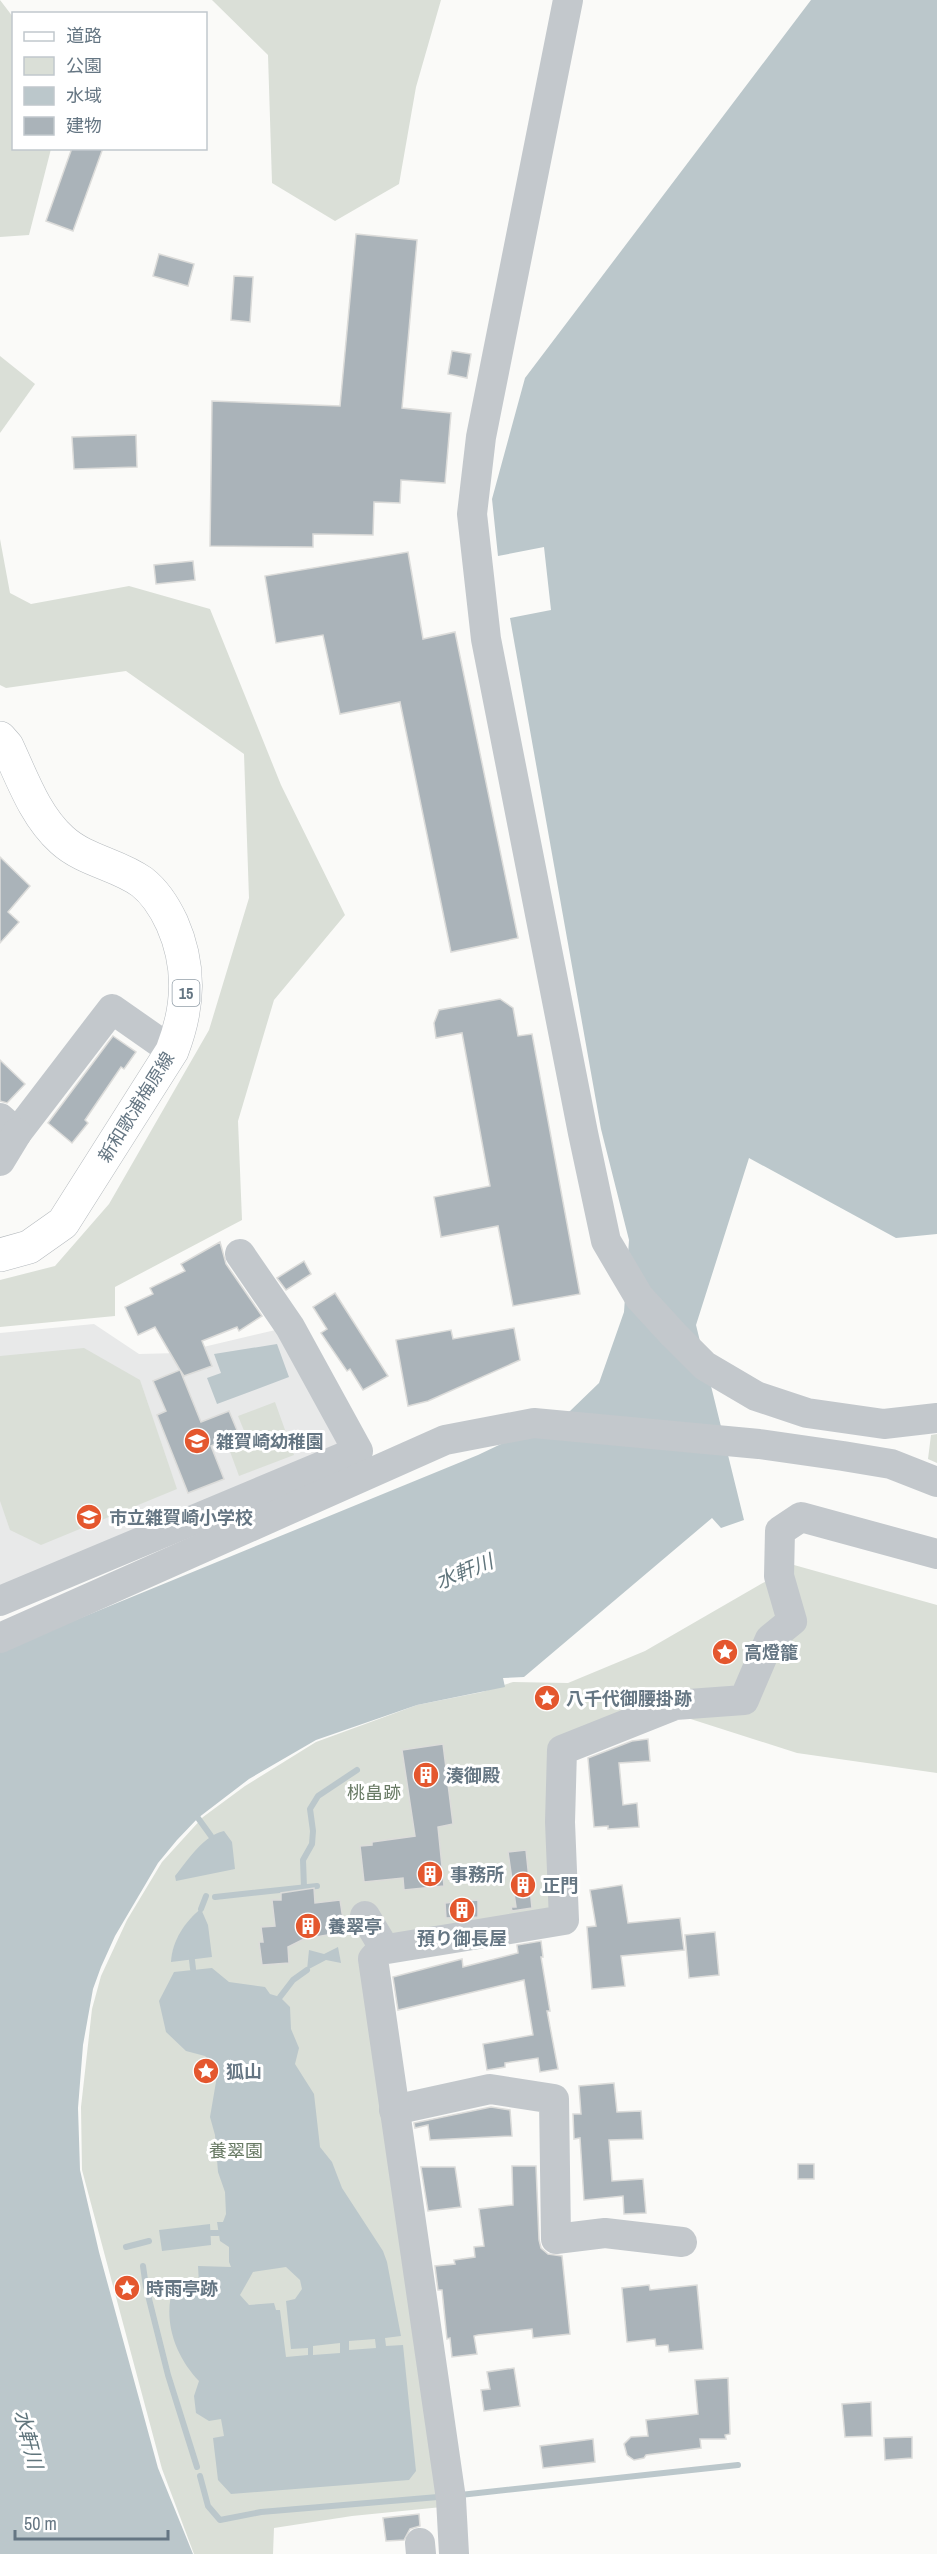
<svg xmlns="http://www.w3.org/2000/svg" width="937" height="2554" font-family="'Archivo Narrow','Noto Sans JP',sans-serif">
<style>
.built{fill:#e8e9e9}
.green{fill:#dadfd7}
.water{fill:#bbc7cb;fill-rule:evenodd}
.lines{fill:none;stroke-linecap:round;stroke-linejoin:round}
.stream{stroke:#bbc7cb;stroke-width:6}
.building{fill:#aab3b9;stroke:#dcdcda;stroke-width:1.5}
.major-casing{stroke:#b5babe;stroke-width:34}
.minor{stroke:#c3c8cc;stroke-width:30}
.major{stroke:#fff;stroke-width:33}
.labels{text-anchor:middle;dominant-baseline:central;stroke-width:6;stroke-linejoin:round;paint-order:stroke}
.shield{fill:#fff;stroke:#939fa8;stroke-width:1.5}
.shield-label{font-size:16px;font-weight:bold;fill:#657683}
.street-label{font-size:18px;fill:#657683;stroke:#fff}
.poi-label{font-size:18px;font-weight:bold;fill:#657683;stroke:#fff;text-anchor:start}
.park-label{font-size:18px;fill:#687a64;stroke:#fff}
.water-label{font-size:20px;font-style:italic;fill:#60757c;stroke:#fff}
</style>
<rect width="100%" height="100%" fill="#fafaf8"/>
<polygon class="built" points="94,1324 139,1354 178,1353 284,1328 344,1447 0,1591 0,1333"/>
<g class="green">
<polygon points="0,0 13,17 14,148 51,149 29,235 0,237"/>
<polygon points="212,0 441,0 416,87 399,184 335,221 272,183 268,55"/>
<polygon points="0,356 35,384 0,433"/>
<polygon points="0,539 10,593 31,604 129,586 210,609 281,785 345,915 274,1000 238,1121 242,1220 115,1287 115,1316 0,1327 0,1280 55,1266 109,1204 209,1030 249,898 244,754 126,671 6,688 0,685"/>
<polygon points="84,1348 140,1380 177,1489 41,1545 10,1530 0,1501 0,1356"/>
<polygon points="275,1402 294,1455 239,1476 228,1446 247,1438 238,1416"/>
<polygon points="937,1434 937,1463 928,1459 931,1435"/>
<polygon points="794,1565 937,1605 937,1773 797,1753 650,1706 563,1735 554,1912 372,1942 442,2507 352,2516 274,2528 273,2554 194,2554 162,2469 82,2170 81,2107 92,2009 101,1976 127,1920 162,1862 203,1817 245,1786 316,1742 417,1705 482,1692 513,1682 568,1683 645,1651"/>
</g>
<g class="water">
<polygon points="811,0 937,0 937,1234 896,1238 749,1158 696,1325 744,1520 721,1528 712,1518 524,1677 503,1678 505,1687 417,1705 316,1740 249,1779 198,1818 177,1840 158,1863 115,1936 101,1967 93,1989 83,2045 78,2108 80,2170 99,2252 158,2468 193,2554 0,2554 0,1651 478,1455 570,1411 599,1383 624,1312 629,1240 601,1129 510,618 551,610 544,547 498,556 492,499 525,378"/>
<polygon points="277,1344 289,1377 217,1404 207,1378 221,1373 214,1354"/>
<path d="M224,1831L232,1842L235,1869L176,1881L175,1876C188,1860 204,1835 224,1831Z"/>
<path d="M201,1909L208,1925L212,1957L171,1962C172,1941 185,1921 201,1909Z"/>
<polygon points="338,1947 341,1963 326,1960 307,1970 309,1950 324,1954"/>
<path d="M212,1968L229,1982L265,1987L270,1994L280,1997L290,2007L291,2029L299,2048L295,2064L314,2094L320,2147L332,2162L342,2188L383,2251L387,2262L401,2336L385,2338L386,2346L403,2345L416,2471L409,2480L231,2494L218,2480L213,2438L224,2436L221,2419L209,2421L196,2413L194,2396L199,2381C173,2354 160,2313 177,2278L188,2287L199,2284L198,2266L231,2267L229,2262V2247L220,2241L217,2222H223L226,2214L225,2192L218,2172L215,2135L210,2117L217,2076L214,2065L205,2056L186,2051L166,2032L159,2001L174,1972ZM286,2267L300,2280L302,2289L295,2299L286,2301L291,2349L308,2348V2355L286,2357L280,2310H276L274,2303L249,2305L240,2295L253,2272ZM375,2339L376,2348L349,2350V2341ZM340,2343V2353L313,2355V2346Z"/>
<polygon points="210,2224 211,2245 162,2251 159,2230"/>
</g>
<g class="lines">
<g class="stream">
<polyline points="198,1818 211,1836"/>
<polyline points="304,1888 303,1860 312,1844 313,1831 310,1809 318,1796 357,1770"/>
<polyline points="215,1897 317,1886"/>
<polyline points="201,1909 206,1896"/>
<polyline points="192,1960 193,1969"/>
<polyline points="280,1997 293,1980 307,1970"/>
<polyline points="211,2233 218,2233"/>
<polyline points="126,2247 149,2241"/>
<polyline points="143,2266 146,2287"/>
<polyline points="148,2295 168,2375 197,2467"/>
<polyline points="200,2476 208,2506 220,2520 261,2512 438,2497"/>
<polyline points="460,2495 738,2465"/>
</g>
</g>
<g class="building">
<polygon points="72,148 103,148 73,231 46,221"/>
<polygon points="356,234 417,240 402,408 451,413 445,483 401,480 400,503 374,502 373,535 313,534 313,547 210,546 212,401 340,406"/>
<polygon points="159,254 194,264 188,286 153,276"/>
<polygon points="234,276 253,277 250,322 231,320"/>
<polygon points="452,351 471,354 467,378 448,374"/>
<polygon points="136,435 137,467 74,469 72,437"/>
<polygon points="408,552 423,639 455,632 518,938 451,952 400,702 340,714 323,635 276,643 265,576"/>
<polygon points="193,561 195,580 156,584 154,565"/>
<polygon points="0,857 30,886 8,912 19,922 0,943"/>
<polygon points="500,999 513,1008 518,1036 532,1034 580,1294 513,1306 498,1226 441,1237 434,1197 490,1186 462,1033 436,1038 434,1023 439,1010"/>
<polygon points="113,1036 136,1052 124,1069 121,1067 85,1120 88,1123 72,1143 48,1123"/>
<polygon points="0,1060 25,1084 7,1103 0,1101"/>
<polygon points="220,1242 226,1264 262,1316 239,1331 237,1327 202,1341 212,1366 184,1376 180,1370 201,1422 229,1411 239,1435 211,1446 224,1479 188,1493 157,1415 166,1411 153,1381 180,1370 155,1327 138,1335 125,1307 153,1294 150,1288 185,1271 181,1264"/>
<polygon points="304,1261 311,1274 286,1290 277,1278"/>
<polygon points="335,1293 388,1376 363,1390 350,1369 347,1371 321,1333 327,1329 313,1307"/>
<polygon points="514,1328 520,1360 428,1401 408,1406 396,1340 451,1330 453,1339"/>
<polygon points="648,1739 650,1761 619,1763 623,1805 637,1803 639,1827 608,1829 608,1826 594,1827 588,1758 632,1741"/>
<polygon points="443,1744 453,1824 438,1827 444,1886 404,1890 403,1878 364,1882 360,1846 372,1845 372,1842 415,1836 402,1750"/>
<polygon points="526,1850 532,1908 512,1911 511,1907 516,1907 508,1852"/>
<polygon points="622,1885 628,1923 680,1918 684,1950 621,1956 625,1986 592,1989 587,1927 596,1926 590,1890"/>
<polygon points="314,1888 315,1903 340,1900 345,1932 304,1939 288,1947 289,1963 262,1965 259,1942 263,1942 261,1927 275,1926 272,1900 281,1900 281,1893"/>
<polygon points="478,1900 478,1917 446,1918 445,1903"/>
<polygon points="715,1932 719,1975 689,1978 685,1935"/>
<polygon points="541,1941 543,1957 541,1957 550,2011 547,2011 558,2069 540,2072 538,2058 505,2063 505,2067 487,2070 483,2044 533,2035 524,1980 398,2010 393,1977 462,1959 463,1967 518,1953 517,1945"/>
<polygon points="614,2083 617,2112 641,2111 643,2139 609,2140 612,2181 643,2179 646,2213 624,2214 623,2196 584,2200 580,2138 574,2139 573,2114 581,2114 579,2086"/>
<polygon points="491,2107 510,2110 512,2136 430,2140 428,2125 415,2128 414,2123"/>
<rect x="798" y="2164" width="16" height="15"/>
<polygon points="512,2166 536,2166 539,2240 541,2248 548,2254 562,2256 570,2334 533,2338 532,2329 478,2335 474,2336 477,2354 452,2357 450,2338 447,2339 442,2290 438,2290 435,2266 455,2264 454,2260 475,2257 474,2247 484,2246 479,2209 513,2205"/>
<polygon points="421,2167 455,2167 461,2207 428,2211"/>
<polygon points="649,2285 650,2290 697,2285 703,2349 669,2352 668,2345 656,2346 655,2339 627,2342 622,2288"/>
<polygon points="514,2368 520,2406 484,2411 481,2390 490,2389 487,2372"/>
<polygon points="728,2378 730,2434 725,2435 726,2439 700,2439 701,2448 646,2455 644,2458 634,2460 627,2455 624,2444 631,2437 648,2436 646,2420 698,2414 695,2380"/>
<polygon points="871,2402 872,2436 845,2437 842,2404"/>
<polygon points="912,2437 912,2458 885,2460 884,2438"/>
<polygon points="593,2439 595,2462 543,2468 540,2446"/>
<polygon points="419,2514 420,2526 410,2529 404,2540 386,2541 383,2518"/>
</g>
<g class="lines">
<g class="major-casing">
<path id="major" d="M0,738L7,746C22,778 35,816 62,840C85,861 117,864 142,882C156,893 165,908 172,923C191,966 189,1007 172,1051L63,1223L29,1247L0,1255"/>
</g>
<g class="minor">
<polyline points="568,0 481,437 472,514 486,639 583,1133 606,1241 639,1297 673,1334 705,1366 756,1396 807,1413 884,1424 937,1418"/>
<polyline points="0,1118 17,1133 112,1009 172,1051"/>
<polyline points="0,1161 17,1133"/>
<polyline points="0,1601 358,1451 290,1327 240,1254"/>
<polyline points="0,1638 445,1440 534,1423 759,1444 843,1456 891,1464 937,1482"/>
<polyline points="365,1916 380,1941 381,1950"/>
<polyline points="394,2110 490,2089 554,2099 556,2239 605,2233 682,2242"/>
<polyline points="420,2543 421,2554"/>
<polyline points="454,2554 451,2499 373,1959 381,1950 564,1920 560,1822 562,1750 675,1705 744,1700 770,1639 792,1621 779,1576 780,1531 801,1517 937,1554"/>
</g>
<use href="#major" class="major"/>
</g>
<defs>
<g id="school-disc" transform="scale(1.35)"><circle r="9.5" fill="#e4572e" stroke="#fff"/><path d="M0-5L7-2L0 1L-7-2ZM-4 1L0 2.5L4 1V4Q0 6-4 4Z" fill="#fff"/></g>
<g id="sight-disc" transform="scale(1.35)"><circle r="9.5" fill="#e4572e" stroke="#fff"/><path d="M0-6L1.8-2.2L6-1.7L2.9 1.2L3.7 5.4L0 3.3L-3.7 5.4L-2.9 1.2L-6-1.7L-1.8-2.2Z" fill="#fff"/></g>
<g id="building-disc" transform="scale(1.35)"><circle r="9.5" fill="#e4572e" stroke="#fff"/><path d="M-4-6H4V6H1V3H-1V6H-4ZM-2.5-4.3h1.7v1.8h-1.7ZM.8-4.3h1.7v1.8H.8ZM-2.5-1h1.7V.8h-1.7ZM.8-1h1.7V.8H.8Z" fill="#fff"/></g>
</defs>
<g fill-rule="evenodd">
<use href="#school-disc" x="197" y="1441"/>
<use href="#school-disc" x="89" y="1517"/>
<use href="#sight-disc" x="725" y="1652"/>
<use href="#sight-disc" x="547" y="1698"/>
<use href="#building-disc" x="426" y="1775"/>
<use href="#building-disc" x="430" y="1874"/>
<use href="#building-disc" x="523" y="1885"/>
<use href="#building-disc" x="462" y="1910"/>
<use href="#building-disc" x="308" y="1926"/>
<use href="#sight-disc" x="206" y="2071"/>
<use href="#sight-disc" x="127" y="2288"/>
</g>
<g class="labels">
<rect class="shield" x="172.5" y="980" width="27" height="26" rx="4.5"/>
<g class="shield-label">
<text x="186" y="993">15</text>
</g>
<g class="street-label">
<text transform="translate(136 1107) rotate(-58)">新和歌浦梅原線</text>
</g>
<g class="poi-label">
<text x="216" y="1441">雑賀崎幼稚園</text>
<text x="109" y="1517">市立雑賀崎小学校</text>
<text x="744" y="1652">高燈籠</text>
<text x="566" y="1698">八千代御腰掛跡</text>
<text x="446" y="1775">湊御殿</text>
<text x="450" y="1874">事務所</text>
<text x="542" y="1885">正門</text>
<text x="328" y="1926">養翠亭</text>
<text x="462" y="1938" text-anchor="middle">預り御長屋</text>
<text x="226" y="2071">狐山</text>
<text x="146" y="2288">時雨亭跡</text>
</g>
<g class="park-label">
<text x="374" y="1792">桃畠跡</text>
<text x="236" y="2150">養翠園</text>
</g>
<g class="water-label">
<text transform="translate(464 1571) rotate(-22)">水軒川</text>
<text transform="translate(29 2439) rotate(76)">水軒川</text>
</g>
</g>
<rect x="12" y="12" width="195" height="138" fill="#ffffff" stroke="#c1c8cd" stroke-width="1.5"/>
<rect x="24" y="32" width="30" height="9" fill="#ffffff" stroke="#c1c8cd" stroke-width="1.5"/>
<text x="66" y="42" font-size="18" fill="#657683">道路</text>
<rect x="24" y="57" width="30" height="18" fill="#dadfd7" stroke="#c1c8cd" stroke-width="1.5"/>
<text x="66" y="72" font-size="18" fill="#657683">公園</text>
<rect x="24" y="87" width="30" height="18" fill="#bbc7cb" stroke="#c1c8cd" stroke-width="1.5"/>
<text x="66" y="102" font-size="18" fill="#657683">水域</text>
<rect x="24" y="117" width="30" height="18" fill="#aab3b9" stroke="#c1c8cd" stroke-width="1.5"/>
<text x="66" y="132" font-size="18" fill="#657683">建物</text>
<path d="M15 2530v9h153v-9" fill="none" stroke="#657683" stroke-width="3"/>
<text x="24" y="2530" font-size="18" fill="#657683" stroke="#ffffff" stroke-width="4.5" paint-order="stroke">50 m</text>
</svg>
